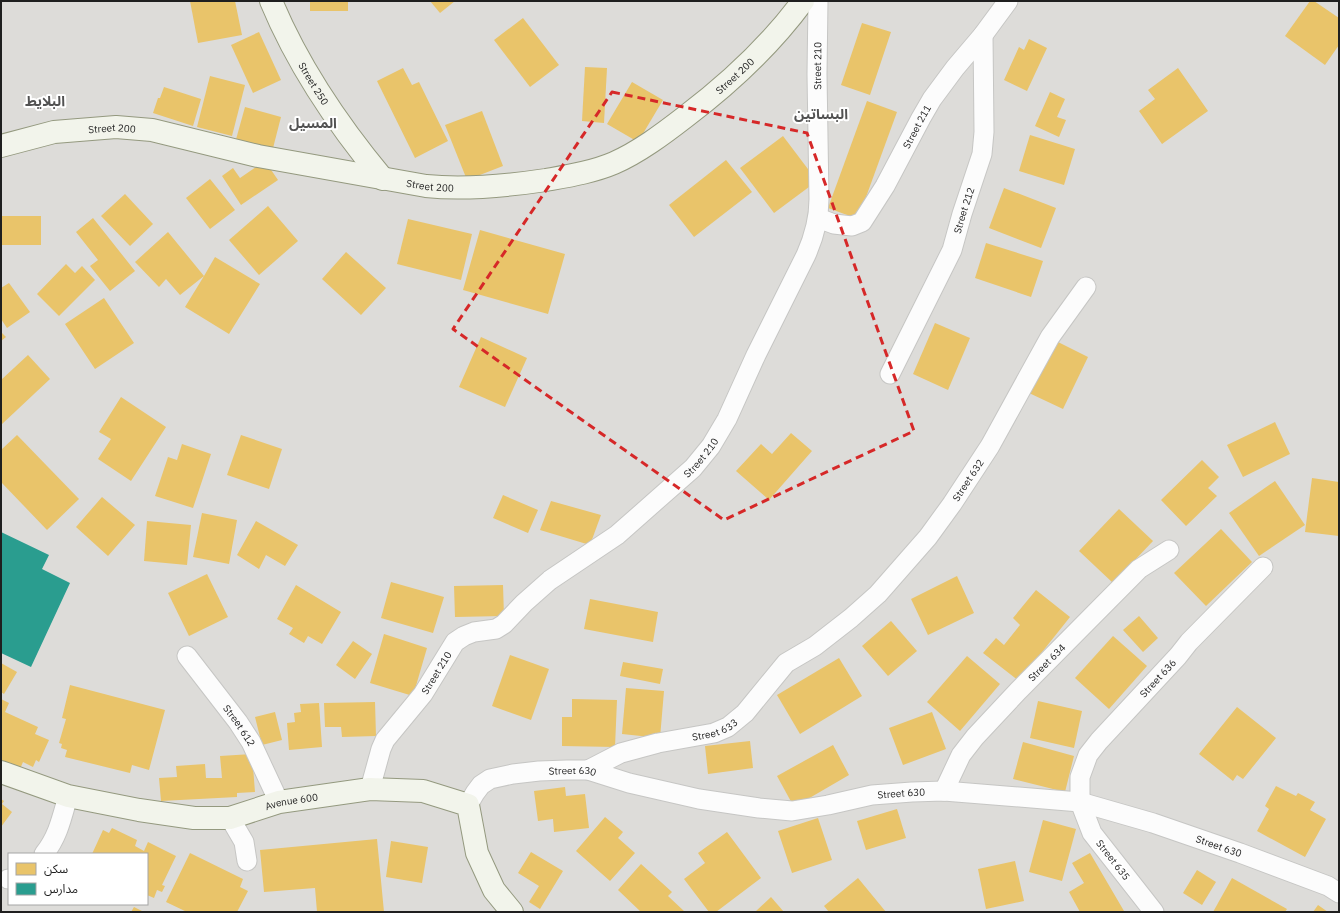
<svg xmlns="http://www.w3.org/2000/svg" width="1340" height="913" font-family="'IBM Plex Sans','Noto Sans Arabic',sans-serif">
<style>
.residential{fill:#dddcd9;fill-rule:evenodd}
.homes{fill:#e9c46a}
.schools{fill:#2a9d8f}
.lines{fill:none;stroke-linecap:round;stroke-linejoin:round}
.minor-casing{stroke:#c6c6c4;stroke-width:21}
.secondary-casing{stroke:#94997f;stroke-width:24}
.minor{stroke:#fcfcfc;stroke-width:19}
.secondary{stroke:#f2f4eb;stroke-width:22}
.marked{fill:none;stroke:#d62828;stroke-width:3;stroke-dasharray:8 5;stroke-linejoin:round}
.labels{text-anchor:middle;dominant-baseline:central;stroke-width:4;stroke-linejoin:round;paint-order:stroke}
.street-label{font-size:10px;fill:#1f1f1f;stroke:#fff}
.district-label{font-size:14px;font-weight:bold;fill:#525252;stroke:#fff}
</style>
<rect width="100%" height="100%" fill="#eeede8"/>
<path class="residential" d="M1,1H1339V912H1ZM9,854H147V904H9Z"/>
<g class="homes">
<polygon points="190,1 235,1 242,35 198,43"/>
<rect x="310" y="1" width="38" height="10"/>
<polygon points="430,1 455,1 440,13"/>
<polygon points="1310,1 1314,1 1339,18 1339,45 1325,65 1285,36"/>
<polygon points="523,18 559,65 530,87 494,40"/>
<polygon points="862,23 891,32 870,95 841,85"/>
<polygon points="259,32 281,80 253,93 231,45"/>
<polygon points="1029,39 1047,48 1027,91 1004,80 1019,47 1024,50"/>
<polygon points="585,67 607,68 604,123 582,121"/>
<polygon points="403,68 412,85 419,82 448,141 415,158 377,81"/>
<polygon points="1178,68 1208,111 1162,144 1139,111 1155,99 1148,90"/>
<polygon points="210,76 245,85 232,136 197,127"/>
<polygon points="632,82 663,100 638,142 607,124"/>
<polygon points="164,87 201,99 193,126 153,113 158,98 160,98"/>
<polygon points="1050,92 1065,99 1057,117 1066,120 1059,137 1035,126"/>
<polygon points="867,101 897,112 858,219 828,208"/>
<polygon points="245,107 281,117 272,152 235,143"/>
<polygon points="482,111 503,166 467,180 445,125"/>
<polygon points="1030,135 1075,149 1064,185 1019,171"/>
<polygon points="783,136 817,181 774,213 740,168"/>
<polygon points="726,160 752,192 694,237 669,205"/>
<polygon points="265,161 278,180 241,205 222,176 233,168 240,178"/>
<polygon points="210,179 235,210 210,229 186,198"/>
<polygon points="1004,188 1056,208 1041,248 989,228"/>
<polygon points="125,194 153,224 130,246 101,216"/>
<polygon points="268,206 298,241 259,275 229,240"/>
<rect x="1" y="216" width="40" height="29"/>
<polygon points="93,218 135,271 110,291 90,266 98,260 76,232"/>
<polygon points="408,219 472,234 461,280 397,264"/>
<polygon points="480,230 565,254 548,314 463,290"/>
<polygon points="168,232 204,276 215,257 260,284 229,334 185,307 204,276 180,295 166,279 159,287 135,262"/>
<polygon points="986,243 1043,261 1031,297 975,278"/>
<polygon points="346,252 386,288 361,315 322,279"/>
<polygon points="66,264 75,273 82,266 95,280 59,316 37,294"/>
<polygon points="9,283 30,312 7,328 1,319 1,288"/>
<polygon points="104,298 134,343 95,369 65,324"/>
<polygon points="935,323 970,338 948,390 913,374"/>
<polygon points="1,332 6,337 1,341"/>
<polygon points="481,337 527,358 505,407 459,387"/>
<polygon points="1054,340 1088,357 1063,409 1029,393"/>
<polygon points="28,355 50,379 1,425 1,380"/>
<polygon points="121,397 166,427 131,481 98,459 111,439 99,432"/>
<polygon points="1275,422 1290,454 1243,477 1227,445"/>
<polygon points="791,433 812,451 769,500 736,471 761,444 772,454"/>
<polygon points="17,435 79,499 47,530 1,482 1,450"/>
<polygon points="241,435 282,449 269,489 227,475"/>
<polygon points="182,444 211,454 193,508 155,496 168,457 177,460"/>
<polygon points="1202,460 1219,477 1208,488 1217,496 1186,526 1161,500"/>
<polygon points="1312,478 1339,482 1339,536 1305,532"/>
<polygon points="1275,481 1305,525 1259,556 1229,513"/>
<polygon points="503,495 538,510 528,533 493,518"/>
<polygon points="102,497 135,525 108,556 76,527"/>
<polygon points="551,501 601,515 590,545 540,530"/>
<polygon points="1119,509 1153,541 1113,583 1079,551"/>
<polygon points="202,513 237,520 229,564 193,557"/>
<polygon points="147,521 191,525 187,565 144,561"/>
<polygon points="256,521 298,545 285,566 266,555 259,569 237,555"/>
<polygon points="1221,529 1252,562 1206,606 1174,573"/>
<polygon points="207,574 228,617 189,636 168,593"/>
<polygon points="957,576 974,613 928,635 911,599"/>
<polygon points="391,582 444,597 433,633 381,618"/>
<polygon points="296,585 341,612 322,644 308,636 304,643 289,634 293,628 277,619"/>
<polygon points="503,585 504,616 455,617 454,586"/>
<polygon points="1036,590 1070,617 1019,681 983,653 996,638 1004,645 1020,625 1013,618"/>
<polygon points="590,599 658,612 653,642 584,629"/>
<polygon points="1139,616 1158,638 1143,652 1123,630"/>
<polygon points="891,621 917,651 888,676 862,646"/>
<polygon points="384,634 427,648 413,696 370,683"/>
<polygon points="1113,636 1147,666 1109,709 1075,678"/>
<polygon points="353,641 372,654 355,679 336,665"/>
<polygon points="510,655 549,669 531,720 492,706"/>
<polygon points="967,656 1000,684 960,731 927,702"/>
<polygon points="839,658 862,696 800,734 777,695"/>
<polygon points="623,662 663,669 660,684 620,676"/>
<polygon points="1,663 17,672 4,694 1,692"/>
<polygon points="70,685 165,710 149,770 132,765 130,773 65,757 67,750 61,748 62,744 59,743 66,719 62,718"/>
<polygon points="626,688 664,691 660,738 622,734"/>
<polygon points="1,699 9,703 5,712 38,727 35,734 49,740 39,762 36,760 33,767 23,762 20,769 1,760"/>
<polygon points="572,699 617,700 615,747 562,746 562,717 572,717"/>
<polygon points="1038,701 1082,711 1074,748 1030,738"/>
<polygon points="375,702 376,736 342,737 341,727 325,727 324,703"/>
<polygon points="319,703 322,747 289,750 287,723 295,722 294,713 301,712 300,704"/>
<polygon points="1237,707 1276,738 1243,779 1237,775 1233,781 1199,754"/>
<polygon points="275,712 282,740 262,745 255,717"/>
<polygon points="932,712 946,749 903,765 889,728"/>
<polygon points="750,741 753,768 708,774 705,746"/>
<polygon points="1023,742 1074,756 1065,792 1013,779"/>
<polygon points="833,745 849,775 794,807 777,776"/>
<polygon points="252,754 255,792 237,793 237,797 161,801 159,778 177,777 176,766 205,764 206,778 222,778 220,756"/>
<polygon points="1276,786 1296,796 1298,793 1315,802 1310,810 1326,819 1305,857 1257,831 1269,809 1265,806"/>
<polygon points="565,787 566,796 585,794 589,828 554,832 553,819 538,821 534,791"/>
<polygon points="1,799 4,801 2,804 12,812 1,827"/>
<polygon points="897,809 906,838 866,850 857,821"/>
<polygon points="605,817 623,832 618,838 635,853 610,881 576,851"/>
<polygon points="818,818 832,860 792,873 778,831"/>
<polygon points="1043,820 1076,829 1062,881 1029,872"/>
<polygon points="112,828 137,840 135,846 144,851 148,842 176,856 162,885 165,886 162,892 157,890 154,898 147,895 147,854 92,854 103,830 109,833"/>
<polygon points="727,832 761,878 716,912 709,912 684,879 705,863 698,853"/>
<polygon points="377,839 384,912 317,912 315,888 264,892 260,850"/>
<polygon points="391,841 428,847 422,883 386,877"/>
<polygon points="531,852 563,871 540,909 529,902 539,886 518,873"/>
<polygon points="190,853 243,879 240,887 248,891 237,912 187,912 166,902"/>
<polygon points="1090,853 1124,911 1122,912 1080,912 1069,892 1084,883 1072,863"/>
<polygon points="1015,861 1024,901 986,909 978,869"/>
<polygon points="641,864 672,892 668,896 685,912 641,912 618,890"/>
<polygon points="1197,870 1216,882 1202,905 1183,893"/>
<polygon points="858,878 886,912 829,912 824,906"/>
<polygon points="1232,878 1287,909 1285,912 1213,912"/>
<polygon points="771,897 784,912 755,912"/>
<polygon points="1318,905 1328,912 1313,912"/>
<polygon points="134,907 144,912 131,912"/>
</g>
<polygon class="schools" points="1,532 49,555 42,569 70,583 31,667 1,653"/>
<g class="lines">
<g class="minor-casing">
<g id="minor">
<path id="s1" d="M818,218L834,224L852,226L862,222L885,186L921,118L932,99L955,68L983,35L1008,1"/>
<path id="s2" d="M890,374L952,250L962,214L982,154L984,132L983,35"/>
<path id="s3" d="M187,656L238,722L251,742L279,802"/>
<path id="s4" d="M588,770L621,753L658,743L714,733L728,727L745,713L786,663L815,646L851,618L878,594L928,537L952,504L990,446L1050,337L1086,287"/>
<path id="s5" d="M370,789L381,749L385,740L423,694L455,642L464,636L474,632L496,629L504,624L524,603L550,580L617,535L693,468L711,446L727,419L756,355L806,255C814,237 819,220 819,199L817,74L818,1"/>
<path id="s6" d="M944,791L961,755L975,737L1018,691L1139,569L1169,550"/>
<path id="s7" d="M468,805L475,793L481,785L490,779L513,774L539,771L567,770H588L629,783L699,799L759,808L792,811L828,805L872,795L912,792L944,791L1080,802L1153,823L1240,853L1328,886L1339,893"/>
<polyline points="230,818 244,842 247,861"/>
<path d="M44,854C58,837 62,817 68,796"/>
<polyline points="8,879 9,879"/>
<path id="s8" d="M1154,912L1092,833L1080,802V777L1088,755L1099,741L1178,656L1189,642L1263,567"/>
</g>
</g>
<g class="secondary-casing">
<g id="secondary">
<path id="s9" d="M271,1C298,66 338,125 383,179"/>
<path id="s10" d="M1,146L54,132L116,127L152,130L258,156L426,186C466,190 506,186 546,180C568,176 593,172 614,163C639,152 663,134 685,117C730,83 769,47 803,1"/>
<path id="s11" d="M1,772L68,796L139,810L194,818H230L279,802L370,789L423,791L468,805L477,853L494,890L512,912"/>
</g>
</g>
<use href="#minor" class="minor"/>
<use href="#secondary" class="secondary"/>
</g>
<path class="marked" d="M612,92L807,133L914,431L724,520L453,329Z"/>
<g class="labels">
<g class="street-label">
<text stroke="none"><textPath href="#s5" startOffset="904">Street 210</textPath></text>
<text stroke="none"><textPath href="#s10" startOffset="773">Street 200</textPath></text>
<text stroke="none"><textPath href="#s9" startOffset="93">Street 250</textPath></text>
<text stroke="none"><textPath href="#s1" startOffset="156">Street 211</textPath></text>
<text stroke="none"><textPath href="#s10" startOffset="113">Street 200</textPath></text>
<text stroke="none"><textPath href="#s10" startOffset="437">Street 200</textPath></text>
<text stroke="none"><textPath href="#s2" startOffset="180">Street 212</textPath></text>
<text stroke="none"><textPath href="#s5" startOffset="484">Street 210</textPath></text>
<text stroke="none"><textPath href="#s4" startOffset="495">Street 632</textPath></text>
<text stroke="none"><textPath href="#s6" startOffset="166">Street 634</textPath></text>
<text stroke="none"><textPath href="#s5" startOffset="136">Street 210</textPath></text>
<text stroke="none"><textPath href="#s8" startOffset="286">Street 636</textPath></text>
<text stroke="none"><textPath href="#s3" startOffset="87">Street 612</textPath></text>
<text stroke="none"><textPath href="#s4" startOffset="134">Street 633</textPath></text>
<text stroke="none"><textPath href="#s7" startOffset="118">Street 630</textPath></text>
<text stroke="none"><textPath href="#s7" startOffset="453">Street 630</textPath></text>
<text stroke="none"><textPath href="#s11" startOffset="299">Avenue 600</textPath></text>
<text stroke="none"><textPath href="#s7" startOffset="778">Street 630</textPath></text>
<text transform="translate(1113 860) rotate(52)">Street 635</text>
</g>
<g class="district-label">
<text x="45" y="101">البلايط</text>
<text x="821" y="114">البساتين</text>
<text x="313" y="123">المسيل</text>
</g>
</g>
<rect width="1340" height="913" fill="none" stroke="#1f1f1f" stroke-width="4"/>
<rect x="8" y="853" width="140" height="52" fill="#ffffff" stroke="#a5a5a5"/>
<rect x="16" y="863" width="20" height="12" fill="#e9c46a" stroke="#a5a5a5"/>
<text x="44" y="873" font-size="12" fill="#1f1f1f">سكن</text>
<rect x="16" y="883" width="20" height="12" fill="#2a9d8f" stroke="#a5a5a5"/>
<text x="44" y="893" font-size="12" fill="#1f1f1f">مدارس</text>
</svg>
